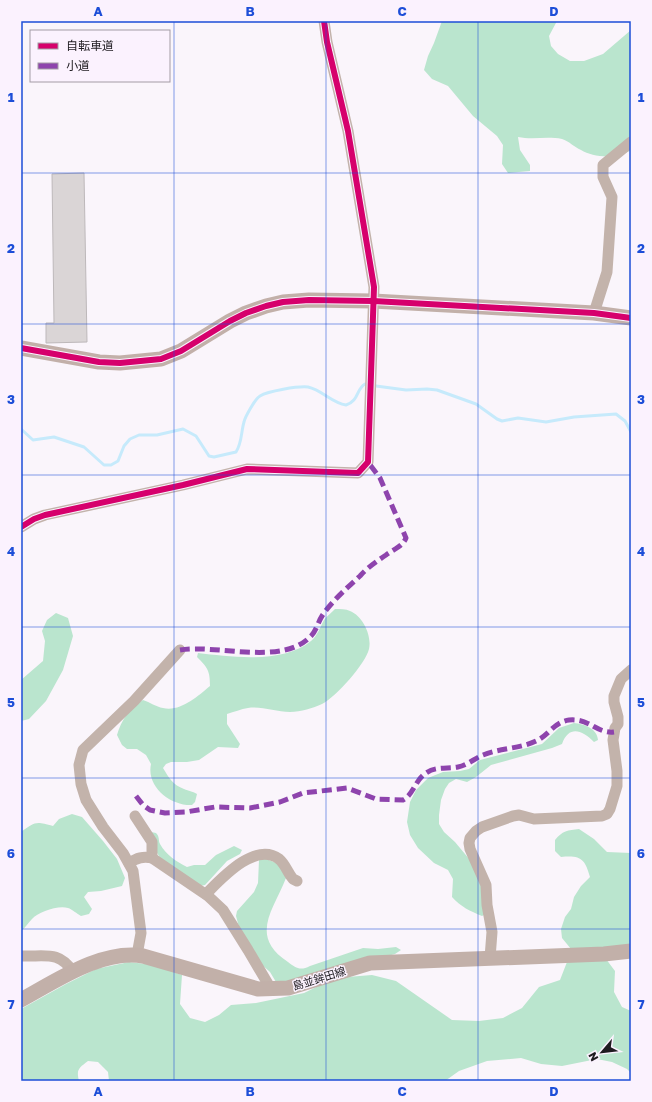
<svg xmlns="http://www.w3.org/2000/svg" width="652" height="1102" font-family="'Golos Text','Noto Sans JP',sans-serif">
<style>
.forest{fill:#bae5ce}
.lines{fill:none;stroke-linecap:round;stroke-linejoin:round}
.stream{stroke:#c6eafb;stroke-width:3}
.building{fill:#dad5d6;stroke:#bdb8ba}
.street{stroke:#c3b3ab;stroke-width:11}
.secondary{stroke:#c2b0a9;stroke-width:15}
.quiet{stroke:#8e44ad;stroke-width:5;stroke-dasharray:10 5;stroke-linecap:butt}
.cycleway-casing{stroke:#fbf2fe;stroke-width:8}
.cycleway{stroke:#d6006c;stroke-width:6}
.grid{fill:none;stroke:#1d4ed8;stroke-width:1;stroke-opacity:0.55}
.labels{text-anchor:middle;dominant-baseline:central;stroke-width:3;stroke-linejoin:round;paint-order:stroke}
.street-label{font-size:11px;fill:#1e1b20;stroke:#fbf2fe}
.neatline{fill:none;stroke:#1d4ed8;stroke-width:1.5}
.grid-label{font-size:13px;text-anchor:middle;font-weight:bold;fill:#1d4ed8}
</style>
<rect width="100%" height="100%" fill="#faf5fb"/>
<g class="forest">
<path d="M442,21H557L549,36L551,46L558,54L570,61H584L603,54L631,30V150C618,159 594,158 581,150C574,147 569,141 562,139C547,136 533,140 518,137L520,150L530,165V171L508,173L502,164L503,145L497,136L473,116L448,86L432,79L424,70L428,56L434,43Z"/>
<path d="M335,609C340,609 346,609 350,611C363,616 372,636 369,649C366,663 336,697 322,704C313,708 301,712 290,712C276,712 262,706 248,708C241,709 234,712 227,714V724L240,744L238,748L218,747L199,760L187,762H171L166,764L163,768C169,778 173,785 184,789C189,791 192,791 197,794L195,802L192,805C171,806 146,787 151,764L146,755L137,749H127L122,745L117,735C121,721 130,707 143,700C150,702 156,707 163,708C180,712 197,697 210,686C210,671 208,668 197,657L198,653C232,657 283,664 311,641C318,635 320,627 324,620C327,616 332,612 335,609Z"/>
<polygon points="56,613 68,618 73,636 63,670 46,701 29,719 21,721 21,680 43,661 45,641 42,631 47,620"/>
<path d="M574,723C584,724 597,728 598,740L594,742C582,730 569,725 562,744L552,748L491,765L476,777L467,782L456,779L449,783L445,789L441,800L439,815V824L444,832L455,842L470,860L482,877L486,914L482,916C470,911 461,907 452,897L453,879L448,870L434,863L418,848L410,835L407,822L410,802L416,790L428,778L443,772L460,771L469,769L480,760L542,744L559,728Z"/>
<path d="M72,814L82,817L103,841L117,859L125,878L122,886L101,891L88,892L84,897L92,909L89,914L81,916C77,914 72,909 68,908C58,905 38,912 32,919C28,923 26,927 21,931V832C35,822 35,821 53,826L59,819Z"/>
<path d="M579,829L594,839L607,852L631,853V946L571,949L562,938L561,929L565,917L571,909L574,897L581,886L590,877C585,859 581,855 561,857L555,851V840C562,831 568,830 579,829Z"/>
<path d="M151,832L156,833C160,837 158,840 160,844C166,855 177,862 187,867L194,865H205L216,855L234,846L242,850L240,854L227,861L205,885L200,886L160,858L155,849Z"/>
<path d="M261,857L279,864L286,878C273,911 249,936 288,962C296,968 300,971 310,966L363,948L378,949L396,947L401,950L395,954L292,982H276L270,972L261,964L239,927L236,916L237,911L254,892L258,883L259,860Z"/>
<path d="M606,959L615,971L614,992L622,1007L631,1011V1073L627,1069L612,1062L597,1059L562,1066L541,1064L521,1058L487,1061L459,1071L445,1081H109L108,1072L98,1062L88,1061C79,1068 76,1069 79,1081H21V1009L66,984L96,969L129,962L154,965L182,975L180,1004L190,1018L205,1022L219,1015L231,1005L256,1003L304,993L335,978L372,975L396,981L452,1020L479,1021L503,1018L522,1008L539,987L560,980L567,962Z"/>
</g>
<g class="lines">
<g class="stream">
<polyline points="376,386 406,390 427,389 437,390 476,404 497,419 502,421 518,418 546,422 574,417 616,414 625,421 631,432"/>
<path d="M21,429L33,440L54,437L84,447L104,465H111L118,461L124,446L130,439L139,435H157L183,429L196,436L209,456L214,457L236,452C242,443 241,432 244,422C245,417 255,399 260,396C268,391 298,386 308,387C322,390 332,403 346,405C359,401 356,389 365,384"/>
</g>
</g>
<polygon class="building" points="84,173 87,342 46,343 46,323 54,323 52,174"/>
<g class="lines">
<g class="street">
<polyline points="594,313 607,272 612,197 603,177 603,165 631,142"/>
<polyline points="21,527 34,519 45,515 183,485 247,469 358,473 368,462 374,287 348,131 327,42 324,21"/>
<polyline points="135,816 152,842 152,858"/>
<path d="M129,863C137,858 143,856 152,858L208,896L223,910L248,950L271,989"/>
<path d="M206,894C221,879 255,841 279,859C286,865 287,872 293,879L297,881"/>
<polyline points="137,955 141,933 133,871 123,853 103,827 86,800 81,784 79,765 83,750 134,701 180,650"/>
<path d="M21,956C44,957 59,950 73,972"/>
<polyline points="490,958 492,932 487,905 486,885 470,849 469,843 470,838 476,831 482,827 513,816 519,815 534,819 602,816 607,814 610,809 617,786 617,771 613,740 615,728 618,724 618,717 614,702 614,696 621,679 631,670"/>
</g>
<g class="secondary">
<polyline points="21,348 99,362 120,363 161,359 181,351 230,321 246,313 266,306 283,302 309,300 373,301 594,313 631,318"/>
<path d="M21,1000C56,981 102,949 143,956L258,989L288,988L370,963L604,954L631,951"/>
</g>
<g class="quiet">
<path d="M180,650C217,644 281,666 310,637C316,632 318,622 322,616C331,602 348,587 360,576C367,568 377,561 386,555C394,549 402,547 406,538L380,478L368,462"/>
<path d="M136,796L143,805L150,810L165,813L186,812L215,807L250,808L280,802L303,793L347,788L376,799L403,800C414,794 415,780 426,773C436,766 447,769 458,767C468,765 475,758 483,755C500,748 519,749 536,741C548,736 554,722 569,720C590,718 597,734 614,732"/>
</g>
<g class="cycleway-casing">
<g id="cycleway">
<polyline points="21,348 99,362 120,363 161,359 181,351 230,321 246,313 266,306 283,302 309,300 373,301 594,313 631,318"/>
<polyline points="21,527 34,519 45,515 183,485 247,469 358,473 368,462 374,287 348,131 327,42 324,21"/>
</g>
</g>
<use href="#cycleway" class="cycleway"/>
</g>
<path class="grid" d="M174,21V1081M326,21V1081M478,21V1081M21,173H631M21,324H631M21,475H631M21,627H631M21,778H631M21,929H631"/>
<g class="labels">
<g class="street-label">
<text transform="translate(319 978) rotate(-17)">島並鉾田線</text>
</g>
</g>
<rect width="652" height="1102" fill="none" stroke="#fbf2fe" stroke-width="44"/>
<rect x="30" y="30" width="140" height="52" fill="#fbf2fe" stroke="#a39ca5"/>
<rect x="38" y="43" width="20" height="6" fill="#d6006c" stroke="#a39ca5"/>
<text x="66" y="50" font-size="12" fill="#1e1b20">自転車道</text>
<rect x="38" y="63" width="20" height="6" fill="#8e44ad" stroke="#a39ca5"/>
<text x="66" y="70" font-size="12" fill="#1e1b20">小道</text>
<g transform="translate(602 1052) rotate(242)" stroke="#fbf2fe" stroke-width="3" paint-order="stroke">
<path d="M0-3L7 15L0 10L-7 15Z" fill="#1e1b20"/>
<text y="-6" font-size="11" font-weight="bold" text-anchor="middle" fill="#1e1b20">N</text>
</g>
<rect x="22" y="22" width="608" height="1058" class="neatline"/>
<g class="grid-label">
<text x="98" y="16">A</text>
<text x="250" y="16">B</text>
<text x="402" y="16">C</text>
<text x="554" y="16">D</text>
<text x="11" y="102">1</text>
<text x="641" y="102">1</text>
<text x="11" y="253">2</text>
<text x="641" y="253">2</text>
<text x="11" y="404">3</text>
<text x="641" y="404">3</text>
<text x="11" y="556">4</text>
<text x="641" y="556">4</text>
<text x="11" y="707">5</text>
<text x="641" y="707">5</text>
<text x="11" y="858">6</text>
<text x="641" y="858">6</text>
<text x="11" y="1009">7</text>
<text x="641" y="1009">7</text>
<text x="98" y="1096">A</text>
<text x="250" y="1096">B</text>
<text x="402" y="1096">C</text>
<text x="554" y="1096">D</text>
</g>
</svg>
